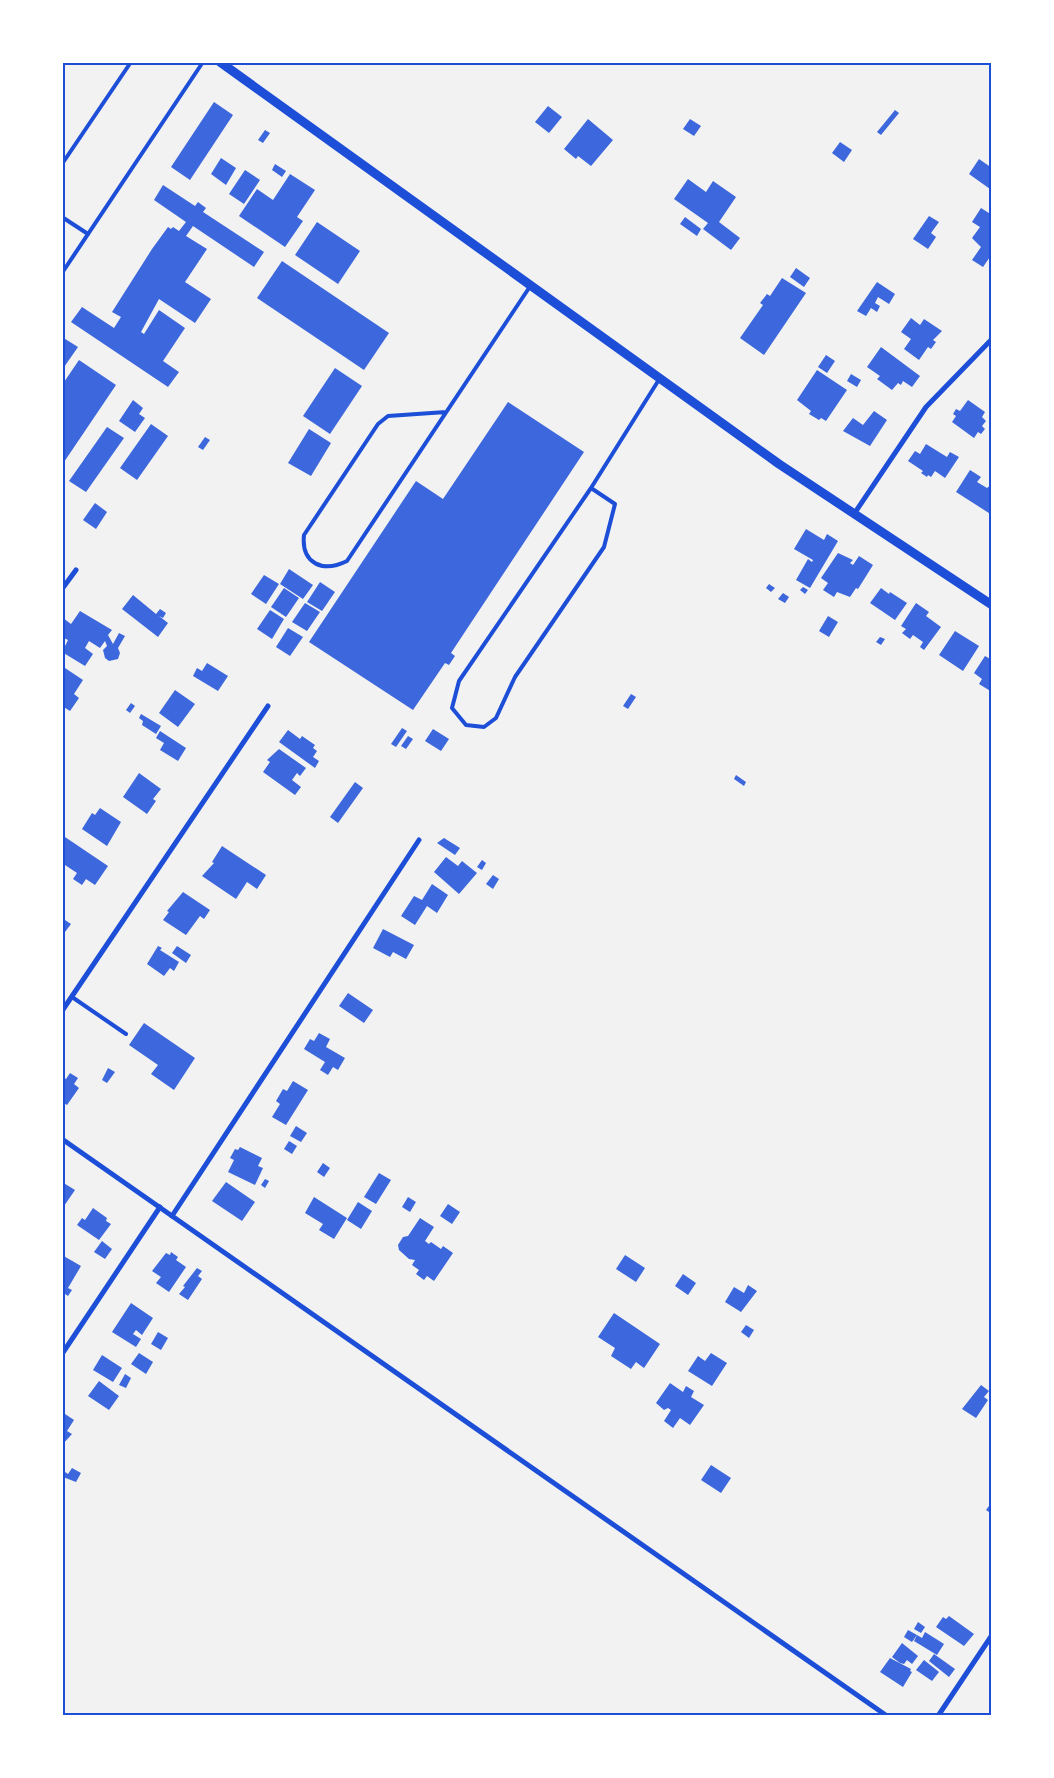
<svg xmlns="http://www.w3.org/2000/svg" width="1054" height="1778" font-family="'Crimson Pro',serif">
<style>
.building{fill:#3d67dc}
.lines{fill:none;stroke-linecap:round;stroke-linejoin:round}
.service{stroke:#1d4ed8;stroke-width:4}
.minor{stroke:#1d4ed8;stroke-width:5}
.tertiary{stroke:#1d4ed8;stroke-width:9}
.neatline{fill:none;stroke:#1d4ed8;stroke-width:2}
</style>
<rect width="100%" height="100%" fill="#f2f2f2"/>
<g class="building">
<polygon points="214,102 233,115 190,180 171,167"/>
<polygon points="548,106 562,117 549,133 535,122"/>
<polygon points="895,110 899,113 881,135 877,132"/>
<polygon points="588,119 613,140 591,166 578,156 576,159 564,149"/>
<polygon points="690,119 701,126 694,136 683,129"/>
<polygon points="265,130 270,133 263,143 258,140"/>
<polygon points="840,142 852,150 844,162 832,153"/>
<polygon points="221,158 236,168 226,185 211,174"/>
<polygon points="979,159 992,168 990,189 969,174"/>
<polygon points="275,164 286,171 282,177 272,170"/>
<polygon points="245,170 260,180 244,204 229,194"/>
<polygon points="290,174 315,190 297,217 303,221 285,247 239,216 257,189 273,200"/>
<polygon points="688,179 706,192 713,181 736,197 719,222 740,238 731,250 703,229 708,223 674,199"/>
<polygon points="163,185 195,206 198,202 206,208 203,212 264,252 254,267 193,226 186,236 207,249 185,282 211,299 195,323 159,299 141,332 144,334 159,310 185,328 163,361 179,372 168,387 71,322 82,307 114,328 121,317 112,312 152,249 168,227 171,229 173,227 179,231 186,222 154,200"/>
<polygon points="981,208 992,215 992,254 983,267 972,260 981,247 972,238 980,227 972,222"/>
<polygon points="929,216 939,222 931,233 936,237 928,249 913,239"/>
<polygon points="685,217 701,229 697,236 680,224"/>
<polygon points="317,222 360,251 338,284 295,255"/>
<polygon points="282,261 389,333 364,370 257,298"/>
<polygon points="796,268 810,278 804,287 790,277"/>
<polygon points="782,278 806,293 764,355 740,338 763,305 760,303 767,294 770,296"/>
<polygon points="877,282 895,294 889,304 878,297 875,303 880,306 877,312 871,308 866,316 857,311"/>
<polygon points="911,318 920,325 924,319 942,331 933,340 936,342 931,349 928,347 919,360 904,349 911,339 901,332"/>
<polygon points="62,337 78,347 62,370"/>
<polygon points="881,347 920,376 912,387 903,381 901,385 898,383 892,390 877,379 880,376 867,367"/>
<polygon points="826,355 835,361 827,373 818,367"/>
<polygon points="79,360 116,385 62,465 62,385"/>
<polygon points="335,368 362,386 330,434 303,416"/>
<polygon points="817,370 847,390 826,421 821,418 819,420 809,414 811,411 797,400"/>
<polygon points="851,374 861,380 857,387 847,381"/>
<polygon points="133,400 143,408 139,414 145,418 135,432 119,421"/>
<polygon points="968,400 985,412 982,417 986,421 982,426 985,429 981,434 978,432 974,438 952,422 956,416 953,414 956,409 960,411"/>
<polygon points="508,402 584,452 451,653 455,656 449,665 445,663 413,710 309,642 416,481 443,499"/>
<polygon points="874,411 887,420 870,446 843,431 853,418 863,425"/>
<polygon points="151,424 168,436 137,480 120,468"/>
<polygon points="107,427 124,438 86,492 69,481"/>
<polygon points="309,429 331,443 311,476 288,463"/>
<polygon points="205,437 210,440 203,450 198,447"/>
<polygon points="926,444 947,457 950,452 959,457 945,478 935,471 931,477 928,475 927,477 921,473 923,471 908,461 915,451 920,454"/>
<polygon points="970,470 981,477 977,482 987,488 992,484 992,515 956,492"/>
<polygon points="95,503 107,512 96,529 83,520"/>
<polygon points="806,529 824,540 827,534 838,541 810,588 796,580 808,559 812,562 813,560 794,549"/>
<polygon points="838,553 853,560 850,563 853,565 859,556 873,565 858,589 856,588 850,597 837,592 834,597 823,590 828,583 821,578"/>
<polygon points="289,569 313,585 303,599 280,584"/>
<polygon points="264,575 279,584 266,604 251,594"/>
<polygon points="320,582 335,592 322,611 307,602"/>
<polygon points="769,584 775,588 771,592 766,588"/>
<polygon points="803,587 808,590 805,594 800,590"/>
<polygon points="284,588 299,598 286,617 271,607"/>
<polygon points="881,588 889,594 890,592 907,603 895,620 870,603"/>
<polygon points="783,593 789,597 785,603 778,599"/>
<polygon points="133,595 156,614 160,609 166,613 163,618 159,616 168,623 158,637 122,609"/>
<polygon points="305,603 320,612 307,631 292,622"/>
<polygon points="916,603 929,612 926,616 941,627 924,650 920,647 923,642 913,635 910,639 902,633 906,629 901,626"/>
<polygon points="270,610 284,619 272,639 257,629"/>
<polygon points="80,611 112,630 108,635 113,644 119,633 125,636 118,648 120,653 118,659 109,661 105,658 103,650 107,646 105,641 100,648 89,641 85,648 93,654 85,666 62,652 68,640 62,637 62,620 63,618 71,624"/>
<polygon points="828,616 838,622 829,637 819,631"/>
<polygon points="288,628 303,637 290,656 276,647"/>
<polygon points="955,631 979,646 963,671 939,655"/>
<polygon points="880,637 885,639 881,645 876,642"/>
<polygon points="985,656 992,660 992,692 979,684 982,679 974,673"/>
<polygon points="207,663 228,676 218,691 193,676 197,668 202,671"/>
<polygon points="62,666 83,680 74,694 79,698 70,711 62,706"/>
<polygon points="175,690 195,704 178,727 159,713"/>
<polygon points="631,694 636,697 628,709 623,706"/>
<polygon points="131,703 135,706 130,713 126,710"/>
<polygon points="141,714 161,726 156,734 142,725 143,721 139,718"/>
<polygon points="402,728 407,731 396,747 391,744"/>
<polygon points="433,729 449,739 441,751 425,741"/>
<polygon points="288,730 300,739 302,736 315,745 313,748 317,751 313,757 319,761 315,768 279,742"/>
<polygon points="160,731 186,748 178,761 160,750 164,743 156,738"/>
<polygon points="408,736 413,739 406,749 401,746"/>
<polygon points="279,749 306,768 300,776 297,773 292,780 301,787 295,795 263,772 270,762 267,760"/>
<polygon points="139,773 161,789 153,799 156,801 147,814 123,797"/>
<polygon points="736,775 746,782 744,786 734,779"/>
<polygon points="355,782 363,788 338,823 330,817"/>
<polygon points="100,808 121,822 107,846 82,829 92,813 95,815"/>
<polygon points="62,835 108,866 95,885 86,879 82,885 73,879 77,873 62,863"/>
<polygon points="444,838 460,848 455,855 437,843"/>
<polygon points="222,846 266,875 257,889 247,882 236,899 202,876 214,863 212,862"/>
<polygon points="446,857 458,866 462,861 477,873 459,894 434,872"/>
<polygon points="482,860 486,863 482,870 477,867"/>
<polygon points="493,875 499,879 493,889 486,884"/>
<polygon points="432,884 448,895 437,913 427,906 415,925 401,916 414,896 422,900"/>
<polygon points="183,892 210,910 204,919 200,916 186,935 163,920 169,912 167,911"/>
<polygon points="62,918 71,924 62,936"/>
<polygon points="383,929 414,945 406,959 393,952 390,957 373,948"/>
<polygon points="158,946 162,948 160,950 179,962 174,971 170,968 164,976 147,964"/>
<polygon points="177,946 191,955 186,963 172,953"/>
<polygon points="348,993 373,1010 364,1023 339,1006"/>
<polygon points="144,1023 195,1058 174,1090 151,1074 158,1065 129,1045"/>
<polygon points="319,1033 330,1039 326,1047 345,1058 338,1070 333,1067 328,1075 320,1070 325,1062 304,1049 310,1039 314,1041"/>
<polygon points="108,1068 115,1072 107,1083 102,1080"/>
<polygon points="70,1073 78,1078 74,1084 79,1088 67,1105 62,1102 62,1076 66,1079"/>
<polygon points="293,1081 308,1090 286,1125 272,1117 280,1104 276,1101 283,1089 287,1091"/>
<polygon points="296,1126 307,1133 301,1142 290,1136"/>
<polygon points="289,1141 297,1146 292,1154 284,1149"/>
<polygon points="240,1147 262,1158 258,1166 263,1168 255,1185 228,1172 234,1160 230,1158 235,1149 238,1150"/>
<polygon points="323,1163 330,1168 324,1177 317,1172"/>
<polygon points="379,1173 391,1180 376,1204 364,1197"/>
<polygon points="265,1179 269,1181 265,1188 261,1185"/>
<polygon points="62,1182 75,1190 64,1206 62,1205"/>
<polygon points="226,1182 255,1202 242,1221 212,1201"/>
<polygon points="314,1197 347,1218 334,1239 319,1230 323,1224 305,1213"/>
<polygon points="408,1197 416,1202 410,1212 402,1207"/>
<polygon points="358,1202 372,1211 361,1229 347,1220"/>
<polygon points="448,1204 460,1212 452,1224 440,1216"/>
<polygon points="93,1208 107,1218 106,1221 111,1224 99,1240 77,1225 82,1218 85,1220"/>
<polygon points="420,1218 434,1227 425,1241 429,1244 431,1242 441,1249 443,1246 453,1253 434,1281 427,1276 424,1280 416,1274 419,1270 412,1265 415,1260 409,1259 399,1250 398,1245 403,1237 408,1236"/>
<polygon points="102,1241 112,1249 105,1259 94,1252"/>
<polygon points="171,1252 178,1257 176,1260 186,1267 169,1292 156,1283 161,1277 152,1271 166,1253 170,1255"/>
<polygon points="62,1255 81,1266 68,1288 72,1290 68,1296 65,1294 62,1298"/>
<polygon points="625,1255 645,1268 636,1282 616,1269"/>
<polygon points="197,1268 202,1271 198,1276 202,1279 188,1300 179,1294 185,1287 183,1286"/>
<polygon points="683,1274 696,1283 688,1295 675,1286"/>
<polygon points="748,1285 757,1291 741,1312 725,1302 734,1287 744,1293"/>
<polygon points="131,1303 153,1318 142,1335 136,1330 133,1334 141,1339 136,1347 112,1332"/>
<polygon points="614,1313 660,1344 644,1368 636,1362 631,1369 611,1356 615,1348 598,1337"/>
<polygon points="746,1325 754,1330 749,1338 741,1332"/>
<polygon points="158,1332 168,1338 161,1350 151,1344"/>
<polygon points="139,1353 153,1362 146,1374 131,1364"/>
<polygon points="711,1353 727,1363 712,1386 688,1371 698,1356 705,1361"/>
<polygon points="102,1355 122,1368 113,1382 93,1370"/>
<polygon points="125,1374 131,1378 126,1388 119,1385"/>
<polygon points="99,1381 119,1396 109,1410 88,1396"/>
<polygon points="670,1383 683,1392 686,1386 694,1391 691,1397 704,1405 690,1425 680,1418 673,1428 664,1421 671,1410 668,1408 664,1410 656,1403"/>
<polygon points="981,1385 989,1391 984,1397 988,1400 976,1418 962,1409"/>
<polygon points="62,1412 74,1420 67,1431 72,1434 62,1445"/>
<polygon points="711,1465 731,1478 721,1493 701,1480"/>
<polygon points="72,1468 81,1473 76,1482 63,1477 65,1472 68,1474"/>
<polygon points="992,1502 992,1514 986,1510"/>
<polygon points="949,1616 974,1634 964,1646 936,1627 943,1617 946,1619"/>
<polygon points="918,1622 925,1627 921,1633 914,1629"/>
<polygon points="908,1630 917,1635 912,1642 904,1637"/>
<polygon points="925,1632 944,1644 937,1655 914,1641 917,1635 922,1638"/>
<polygon points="902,1643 918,1656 912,1664 907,1660 904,1664 900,1663 892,1657"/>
<polygon points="934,1654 955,1669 949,1677 929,1661"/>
<polygon points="890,1658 911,1669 910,1671 912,1672 903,1687 880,1672"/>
<polygon points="924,1660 939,1672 932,1681 916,1670"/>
</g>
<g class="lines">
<g class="service">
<polyline points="62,164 131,62"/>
<polyline points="62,217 88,234"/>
<polyline points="62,273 203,62"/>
<path d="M446,412L388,416L378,424L304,535C301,564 323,573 347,561L531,285"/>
<polyline points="591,488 459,681 452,708 466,725 484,727 496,718 515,677 604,547 615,504 591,488 660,378"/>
<polyline points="72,997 126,1034"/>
</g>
<g class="minor">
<polyline points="854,514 926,407 992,339"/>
<polyline points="62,589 76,570"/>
<polyline points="62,1011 268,706"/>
<polyline points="62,1139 887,1716"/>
<polyline points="172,1216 419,840"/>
<polyline points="62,1354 160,1207"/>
<polyline points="938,1716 992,1635"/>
</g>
<polyline class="tertiary" points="220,62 779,464 992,605"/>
</g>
<rect width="1054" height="1778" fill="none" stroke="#ffffff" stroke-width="128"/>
<rect x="64" y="64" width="926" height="1650" class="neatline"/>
</svg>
